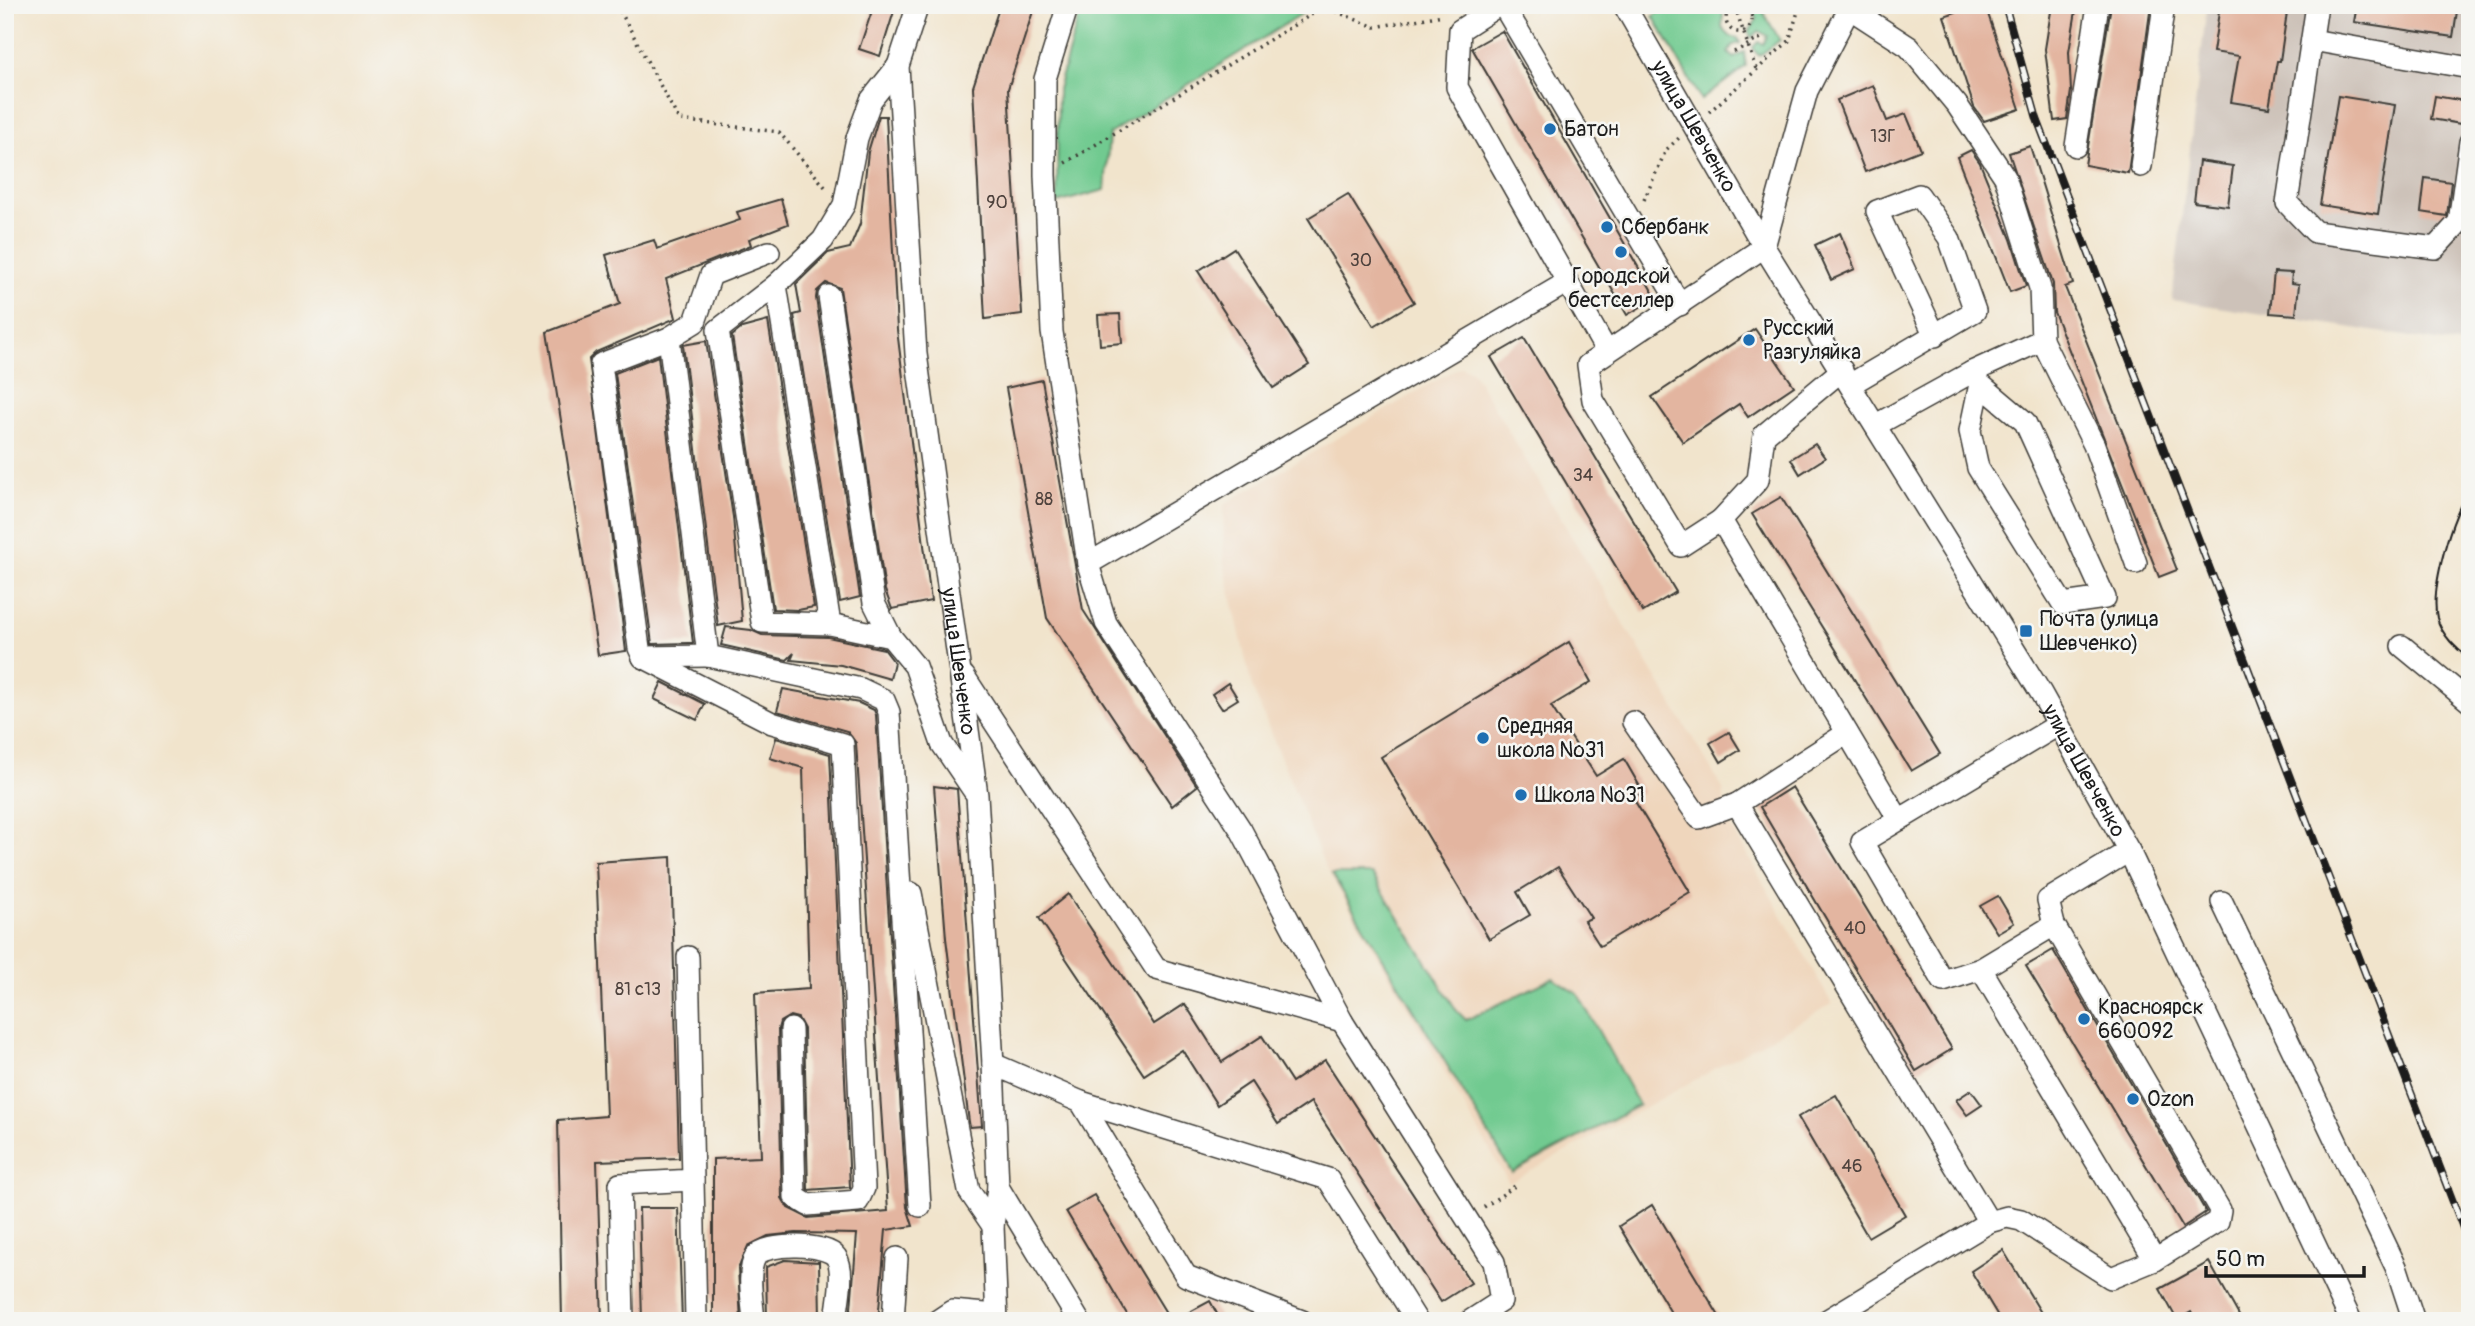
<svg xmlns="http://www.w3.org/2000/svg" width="2475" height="1326" font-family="Pangolin,sans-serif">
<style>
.built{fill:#efd6bc}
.industrial{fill:#cdc2b9}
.green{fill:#71ca90;stroke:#467356;stroke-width:2}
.building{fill:#e3b5a0}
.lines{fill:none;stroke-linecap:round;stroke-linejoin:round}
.minor-casing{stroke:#3c3a36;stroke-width:24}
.path{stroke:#3c3a36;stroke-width:3.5;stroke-dasharray:2 5;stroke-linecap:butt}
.minor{stroke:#fff;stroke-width:21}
.tram{stroke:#1c1c1c;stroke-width:2}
.rail-casing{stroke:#1c1c1c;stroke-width:8}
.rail{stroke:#f6f6f2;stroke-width:5;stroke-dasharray:16;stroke-linecap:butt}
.poi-dot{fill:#1f6fb2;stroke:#f6f6f2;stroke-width:2.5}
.labels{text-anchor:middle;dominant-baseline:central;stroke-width:5;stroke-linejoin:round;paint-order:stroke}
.number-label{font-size:18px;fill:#4e423d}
.street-label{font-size:21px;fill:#1c1c1c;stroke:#f6f6f2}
.poi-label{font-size:21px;fill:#1c1c1c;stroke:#f6f6f2;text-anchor:start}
</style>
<rect width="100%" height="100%" fill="#f6f6f2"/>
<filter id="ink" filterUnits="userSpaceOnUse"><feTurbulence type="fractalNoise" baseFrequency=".0143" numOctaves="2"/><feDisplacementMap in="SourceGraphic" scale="14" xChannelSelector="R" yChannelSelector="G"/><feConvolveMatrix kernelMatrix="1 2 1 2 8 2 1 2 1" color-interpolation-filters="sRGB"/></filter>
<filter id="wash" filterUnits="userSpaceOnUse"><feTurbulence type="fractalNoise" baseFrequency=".00686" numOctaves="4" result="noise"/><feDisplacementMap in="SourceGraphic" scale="28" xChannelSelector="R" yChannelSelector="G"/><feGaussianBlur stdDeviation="1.57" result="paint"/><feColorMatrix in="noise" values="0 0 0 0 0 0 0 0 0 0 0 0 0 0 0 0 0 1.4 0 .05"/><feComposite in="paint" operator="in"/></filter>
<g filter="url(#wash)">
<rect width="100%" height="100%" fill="#f1e4cc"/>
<polygon class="built" points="1461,366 1473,372 1723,789 1726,817 1832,1004 1509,1183 1325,866 1252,687 1223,560 1224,504"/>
<polygon class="industrial" points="2207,5 2470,5 2470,346 2172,300"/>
<g class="green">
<polygon points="1082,5 1316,5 1109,134 1105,190 1057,203 1058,89"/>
<polygon points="1668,5 1729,6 1723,13 1722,28 1730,36 1738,38 1740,43 1733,45 1728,53 1734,58 1744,52 1746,66 1701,100 1653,16"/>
<polygon points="1753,5 1763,5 1763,12 1780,40 1759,56 1752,48 1758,42 1763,44 1767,36 1759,31 1751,38 1749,32 1757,19"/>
<polygon points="1332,874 1372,874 1457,1011 1466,1020 1553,978 1578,994 1639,1105 1512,1173"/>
</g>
<g id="blocks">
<g class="building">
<polygon points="874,5 896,5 880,56 859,49"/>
<polygon points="1000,5 1035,5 1008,89 1022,314 985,319 973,87"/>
<polygon points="1976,5 1985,5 2020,109 1984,121 1974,107 1944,16"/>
<polygon points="2052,5 2077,5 2069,52 2071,91 2067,119 2054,121 2045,49"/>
<polygon points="2111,5 2151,5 2128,173 2085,165"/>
<polygon points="2220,5 2288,5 2280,61 2277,61 2269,108 2231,102 2239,56 2213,52"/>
<polygon points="2357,5 2458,5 2453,37 2354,22"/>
<polygon points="1502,31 1656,298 1627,315 1472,48"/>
<polygon points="1873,85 1887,121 1906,114 1921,150 1865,172 1837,100"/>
<polygon points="2338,96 2395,105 2378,214 2320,205"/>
<polygon points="2435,96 2465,101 2461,124 2431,119"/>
<polygon points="879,116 886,116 897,330 931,601 892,609 885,590 840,288 826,283 817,291 816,298 860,597 840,602 794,315 801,313 796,284 828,253 850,248 860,224 868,152"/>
<polygon points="2030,146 2073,284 2065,287 2177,570 2159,577 2054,312 2053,284 2009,153"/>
<polygon points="1971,150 1980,163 2011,239 2026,286 2010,292 1957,157"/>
<polygon points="2199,161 2233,166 2228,206 2194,202"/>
<polygon points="2425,178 2451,182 2447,216 2421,212"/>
<polygon points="1348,194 1414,302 1374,326 1308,218"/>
<polygon points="781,199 788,224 749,239 751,245 666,279 676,318 596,352 589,359 626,651 598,655 547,332 620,304 606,255 654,240 657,249 740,220 737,212"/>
<polygon points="1840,233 1855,269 1831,280 1815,245"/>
<polygon points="1234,248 1309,365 1273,388 1198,271"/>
<polygon points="2274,272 2292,273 2291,283 2299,284 2296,315 2270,313"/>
<polygon points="1120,314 1122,343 1100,345 1098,315"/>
<polygon points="768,321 814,607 798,610 773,609 732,336 742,328"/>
<polygon points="1755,329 1794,386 1748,417 1739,404 1683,442 1652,397"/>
<polygon points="1524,338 1676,592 1643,612 1491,357"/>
<polygon points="706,341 733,517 742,621 718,626 683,345"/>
<polygon points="658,356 693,643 689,643 652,644 615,373"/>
<polygon points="1042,380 1083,610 1197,786 1172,806 1047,618 1006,388"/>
<polygon points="1815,444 1825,458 1800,474 1791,459"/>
<polygon points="1781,497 1940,754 1911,771 1752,514"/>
<polygon points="726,627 751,630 762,635 828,637 884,649 894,662 890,679 841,665 791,660 794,653 787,660 721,645"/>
<polygon points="1569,642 1591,682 1551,706 1596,776 1624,759 1643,792 1633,798 1690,892 1600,946 1584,921 1591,918 1558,867 1517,892 1530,915 1489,939 1381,757"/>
<polygon points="662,682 705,704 697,720 654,699"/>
<polygon points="1228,683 1238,699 1222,709 1212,694"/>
<polygon points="783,689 859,703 874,710 876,715 907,1207 913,1226 886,1230 878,1321 850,1321 857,1234 796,1233 768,1236 748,1246 738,1269 741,1321 713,1321 713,1159 761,1157 755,993 809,989 803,768 770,758 776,738 830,754 850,1187 808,1190 804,1029 798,1018 790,1016 780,1022 778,1029 782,1198 788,1208 808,1218 888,1211 856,743 847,731 777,711"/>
<polygon points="1729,732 1740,750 1721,762 1710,743"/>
<polygon points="934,786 957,789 982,1126 970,1127 969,1122 946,938"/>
<polygon points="1792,787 1952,1049 1916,1071 1760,807"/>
<polygon points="671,857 679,1158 597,1161 602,1321 562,1321 558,1120 606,1116 596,862"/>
<polygon points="1068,894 1154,1024 1185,1004 1222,1062 1262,1036 1292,1082 1325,1060 1471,1283 1441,1302 1311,1102 1278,1124 1251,1082 1217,1105 1182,1050 1144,1075 1039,918"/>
<polygon points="1998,896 2014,923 1997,933 1980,906"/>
<polygon points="2053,950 2206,1212 2183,1227 2026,966"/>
<polygon points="1971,1090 1982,1105 1967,1115 1956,1100"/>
<polygon points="1836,1095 1905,1215 1868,1237 1798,1117"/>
<polygon points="1094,1195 1171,1321 1131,1321 1066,1211"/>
<polygon points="1652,1205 1722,1321 1676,1321 1619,1226"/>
<polygon points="639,1208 678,1208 682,1321 642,1321"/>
<polygon points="2003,1250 2046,1321 2001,1321 1971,1271"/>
<polygon points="785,1260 819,1262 820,1321 767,1321 766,1267"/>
<polygon points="2209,1262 2242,1321 2196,1321 2191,1312 2177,1320 2160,1289"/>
<polygon points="1210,1301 1221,1321 1173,1321"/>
</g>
</g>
</g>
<g filter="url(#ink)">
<use href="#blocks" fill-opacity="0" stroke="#3c3a36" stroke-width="2"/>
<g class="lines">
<g class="minor-casing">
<g id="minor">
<path id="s1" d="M918,5L898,66L916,354L977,795L993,1064L998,1187L993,1226L997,1321"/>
<polyline points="1068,5 1045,79 1045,175 1052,332 1088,564"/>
<polyline points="1499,5 1460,30 1457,87 1607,352"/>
<polyline points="1503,5 1680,305"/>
<path id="s2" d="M1624,5L1764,247L1588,365L1593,400L1681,546L1721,520"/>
<path id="s3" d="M1851,5L1807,91L1764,247L2041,693L2129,851L2351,1321"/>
<polyline points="2317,5 2287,203 2315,232 2435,248 2459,222 2470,142"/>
<polyline points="1849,8 1909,47 1957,105 2005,177 2040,288 2042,340"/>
<polyline points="2312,40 2470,68"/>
<polyline points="898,66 871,100 857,138 844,205 823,240 776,285 830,624 891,637 915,666 942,744 974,791"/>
<polyline points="2076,146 2098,5"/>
<polyline points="2141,166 2164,5"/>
<polyline points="769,252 711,275 695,322 669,338 708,656 861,689 884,700 889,712 920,1206"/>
<polyline points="776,285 718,330 762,622 830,624"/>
<polyline points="829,296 874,603 891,637"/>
<polyline points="669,338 601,364 639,648 643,657 708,656"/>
<polyline points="1842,370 1764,435 1758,480 1721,520 1899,820"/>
<polyline points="1972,372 1980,384 2025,422 2105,598 2063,604 1978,468 1970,431 1980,384"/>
<polyline points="1851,384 1975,311 1949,238 1919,195 1877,211 1935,336"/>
<polyline points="1876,425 1972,372 2042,340 2094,445 2136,563"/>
<polyline points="2402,646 2470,702"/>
<polyline points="643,657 772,723 843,744 864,1188 858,1201 808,1205 795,1197 791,1029"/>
<polyline points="964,676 1156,969 1342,1021 1494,1262 1501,1301 1470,1321"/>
<polyline points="1633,722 1699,818 1737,804"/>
<polyline points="1847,733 1737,804 1989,1222"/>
<polyline points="911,893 969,1191 993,1226"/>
<polyline points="2222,902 2397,1269 2414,1321"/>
<polyline points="2054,925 1981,969 2155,1260"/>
<polyline points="1981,969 1943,981 1862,842 2058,725"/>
<polyline points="1342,1021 1241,830 1106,623 1088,564 1566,283"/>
<polyline points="993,1064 1081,1102 1186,1276 1302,1321"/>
<polyline points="1081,1102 1328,1179 1417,1321"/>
<polyline points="693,1180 696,1321"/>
<polyline points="998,1187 1079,1321"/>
<polyline points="623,1321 620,1184 693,1180 688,957"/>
<path d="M754,1321C753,1304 746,1271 756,1256C766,1242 827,1243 836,1257C846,1271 837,1304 836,1321"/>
<polyline points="893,1321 897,1258"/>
<polyline points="937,1321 952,1311 996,1315"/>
<polyline points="1826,1321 1989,1222 2007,1217 2021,1220 2111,1278 2155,1260 2218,1221 2220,1210 2054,925 2048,900 2129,851"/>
</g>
</g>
<g class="path">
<polyline points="617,5 679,120 779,132 826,188"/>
<circle cx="1739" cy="19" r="13"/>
<polyline points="1735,7 1756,69"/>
<polyline points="1734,52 1761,38"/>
<polyline points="1709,112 1789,41 1800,5"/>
<polyline points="1065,163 1324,7 1375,27 1443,15"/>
<polyline points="1644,200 1666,150 1679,138"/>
<polyline points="1484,1207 1515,1186"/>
</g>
<use href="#minor" class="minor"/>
<path class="tram" d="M2470,489C2452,512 2430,589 2437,618C2442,636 2456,648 2470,660"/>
<g class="rail-casing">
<polyline id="rail" points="2005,5 2037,119 2470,1246"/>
</g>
<use href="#rail" class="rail"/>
</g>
</g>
<g class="poi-dot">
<circle cx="1550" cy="129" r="7"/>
<circle cx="1607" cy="227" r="7"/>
<circle cx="1621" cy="252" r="7"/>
<circle cx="1749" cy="340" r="7"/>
<rect x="2019" y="624" width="14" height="14" rx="3.5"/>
<circle cx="1483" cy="738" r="7"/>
<circle cx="1521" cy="795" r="7"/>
<circle cx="2084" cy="1019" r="7"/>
<circle cx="2133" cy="1099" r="7"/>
</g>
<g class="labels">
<g class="number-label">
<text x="1883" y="136">13Г</text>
<text x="997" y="202">90</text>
<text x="1361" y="260">30</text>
<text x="1583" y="475">34</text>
<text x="1044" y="499">88</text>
<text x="1855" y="928">40</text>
<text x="638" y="989">81 с13</text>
<text x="1852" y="1166">46</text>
</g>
<g class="street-label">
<text stroke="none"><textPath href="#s2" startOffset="140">улица Шевченко</textPath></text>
<text stroke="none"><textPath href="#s1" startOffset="663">улица Шевченко</textPath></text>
<text stroke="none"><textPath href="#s3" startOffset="872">улица Шевченко</textPath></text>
</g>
<g class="poi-label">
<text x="1564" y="129">Батон</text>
<text x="1621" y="227">Сбербанк</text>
<text x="1621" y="276" text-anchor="middle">Городской<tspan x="1621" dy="24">бестселлер</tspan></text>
<text x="1763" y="328">Русский<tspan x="1763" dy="24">Разгуляйка</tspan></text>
<text x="2040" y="619">Почта (улица<tspan x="2040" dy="24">Шевченко)</tspan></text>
<text x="1497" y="726">Средняя<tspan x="1497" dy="24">школа №31</tspan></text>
<text x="1535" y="795">Школа №31</text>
<text x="2098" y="1007">Красноярск<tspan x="2098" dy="24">660092</tspan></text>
<text x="2147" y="1099">Ozon</text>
</g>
</g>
<rect width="2475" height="1326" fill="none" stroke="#f6f6f2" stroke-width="28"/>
<path d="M2206 1266v10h158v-10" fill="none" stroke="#1c1c1c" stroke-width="3.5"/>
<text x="2216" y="1266" font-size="21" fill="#1c1c1c" stroke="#f6f6f2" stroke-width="5" paint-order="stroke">50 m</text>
</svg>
